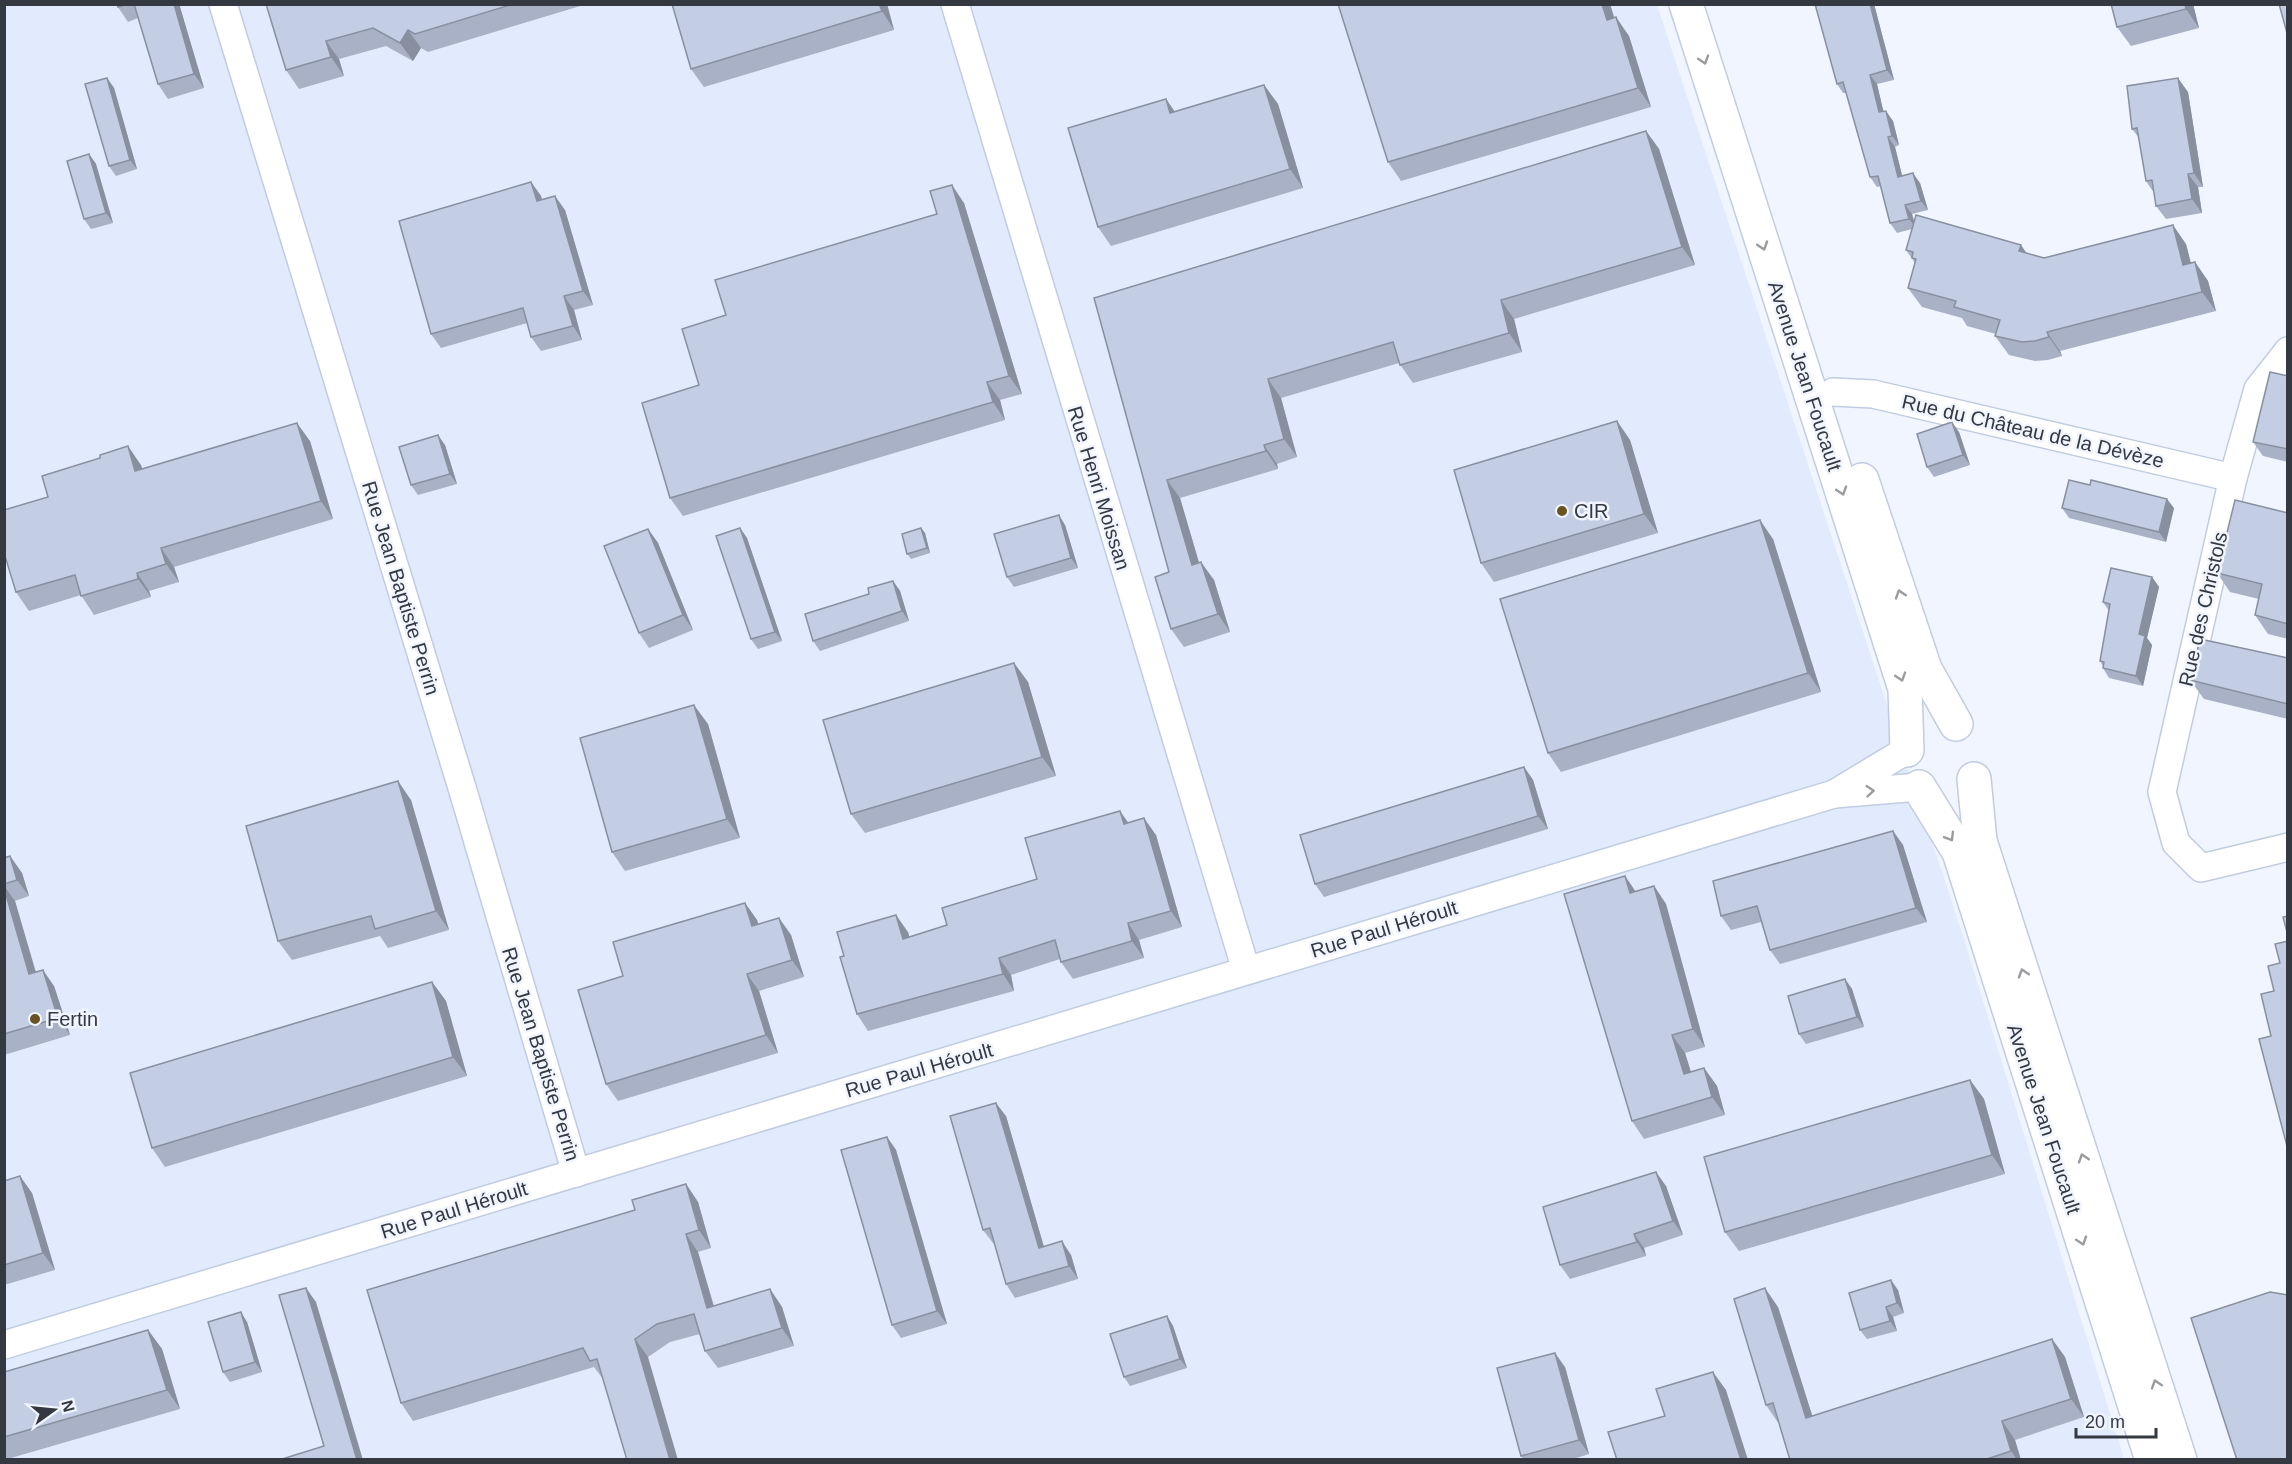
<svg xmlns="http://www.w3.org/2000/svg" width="2292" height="1464" font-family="Arial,sans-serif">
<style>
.built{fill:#e2ebfd}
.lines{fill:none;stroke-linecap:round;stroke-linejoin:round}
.minor-casing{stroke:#c1cce2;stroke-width:30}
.secondary-casing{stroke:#c1cce2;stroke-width:36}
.minor{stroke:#fff;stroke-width:27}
.secondary{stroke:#fff;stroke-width:33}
.wall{fill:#a8b1c5}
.shaded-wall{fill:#8890a0}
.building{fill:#c3cee5;stroke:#8890a0;stroke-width:1.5}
.oneway{stroke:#9a9ca0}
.poi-dot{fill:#6b5223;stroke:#f1f5ff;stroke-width:2}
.labels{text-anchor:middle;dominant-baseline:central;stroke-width:5;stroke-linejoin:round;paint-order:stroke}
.street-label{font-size:20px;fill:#343941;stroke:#f1f5ff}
.poi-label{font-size:20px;fill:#343941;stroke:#f1f5ff;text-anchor:start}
</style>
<rect width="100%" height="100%" fill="#f1f5ff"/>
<polygon class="built" points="5,5 1657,5 1964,939 2124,1459 5,1460"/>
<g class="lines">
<g class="minor-casing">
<g id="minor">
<polyline points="223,4 463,791 576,1173"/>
<polyline points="955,4 1246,970"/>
<polyline points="2288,351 2258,389 2233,478 2162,792 2176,843 2201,868 2288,847"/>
<polyline points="1833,392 1873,394 2233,478"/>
<polyline points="1907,750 1834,794 1919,787"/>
<polyline points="4,1345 1834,794"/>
</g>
</g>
<g class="secondary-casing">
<g id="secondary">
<polyline points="1686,4 1905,689 1907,750"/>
<polyline points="1862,480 1925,669 1956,724"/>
<polyline points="1974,779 1980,841 2180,1460"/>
<polyline points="1919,787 1959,852 2152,1460"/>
</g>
</g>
<use href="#minor" class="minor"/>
<use href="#secondary" class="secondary"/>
</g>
<g class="wall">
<polygon points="117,4 179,4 180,7 204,88 168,99 158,84 138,18 128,22 118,7"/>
<polygon points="266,4 587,4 428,52 421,48 413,61 386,46 339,59 344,76 299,89 286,70"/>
<polygon points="672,4 887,4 894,30 704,87 691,69"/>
<polygon points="1338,4 1610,4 1614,18 1629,36 1651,107 1401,181 1388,162"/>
<polygon points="1874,4 1894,80 1877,84 1883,111 1893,121 1899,145 1895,147 1902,176 1920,183 1928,210 1912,214 1914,222 2044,258 2186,244 2191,263 2195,262 2208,281 2216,311 2060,351 2062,356 2048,360 2035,361 2009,355 1995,336 1996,334 1967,326 1962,318 1922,307 1908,288 1915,263 1906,250 1912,229 1897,233 1890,223 1881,186 1877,187 1870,177 1846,93 1843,93 1837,84"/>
<polygon points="2111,4 2193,4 2199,28 2131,46 2117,27"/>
<polygon points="107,78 114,88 137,169 116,176 109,166"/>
<polygon points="1264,85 1278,104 1303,188 1111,246 1098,227 1166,99 1175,112"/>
<polygon points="2188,92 2203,187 2198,187 2202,213 2166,219 2156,206 2154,193 2146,181 2139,138 2132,129"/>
<polygon points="1646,131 1659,149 1695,265 1514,319 1522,352 1413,383 1399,363 1281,398 1297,457 1277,464 1278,469 1180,498 1199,563 1214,580 1230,632 1184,647 1171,629 1169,572 1094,298"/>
<polygon points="89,154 96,164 113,223 91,229 84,219"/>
<polygon points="531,182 541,196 542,200 565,210 593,305 574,310 582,340 541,351 531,337 527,323 441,348 431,334"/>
<polygon points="964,203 1022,394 1000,400 1005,420 683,516 670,498 699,385 726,315"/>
<polygon points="2288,376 2288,462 2263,456 2253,442"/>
<polygon points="1617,421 1630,440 1658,533 1494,582 1481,563"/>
<polygon points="1959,432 1970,465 1934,477 1927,467"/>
<polygon points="310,441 333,519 174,567 179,582 149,591 151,597 94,615 81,595 29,611 16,592 48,497 141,465 142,469"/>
<polygon points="445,445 457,484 418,495 411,485"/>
<polygon points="2062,508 2174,508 2166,542 2069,518"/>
<polygon points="2288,513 2288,639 2268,634 2255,615 2259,599 2230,592 2217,573"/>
<polygon points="1065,525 1078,568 1014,587 1007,577"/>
<polygon points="740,528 747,538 782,641 758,649 751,639"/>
<polygon points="921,528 925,533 930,553 911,559 907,554"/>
<polygon points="648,529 658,543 693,630 649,648 639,633"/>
<polygon points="1773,539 1821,692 1561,772 1548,753"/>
<polygon points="2152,577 2159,587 2147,638 2152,645 2143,686 2109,678 2103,668 2103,666 2100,661 2109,611 2103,602"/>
<polygon points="893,581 900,591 909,621 820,651 813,641 869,594"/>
<polygon points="2288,658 2288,719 2204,699 2190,680"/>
<polygon points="1014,663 1028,682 1056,776 865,833 851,814"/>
<polygon points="708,724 740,838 625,871 612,852"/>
<polygon points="1524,767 1533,780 1548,829 1324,897 1315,884"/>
<polygon points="411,800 449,930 388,948 380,936 292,960 278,941"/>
<polygon points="1128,823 1156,835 1182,927 1139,940 1144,958 1073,979 1061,962 1060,959 1011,975 1014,991 868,1031 857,1014 908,932 909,937 947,925 1037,879"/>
<polygon points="1893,831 1903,845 1927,922 1780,964 1770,950 1761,922 1731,930 1721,916"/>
<polygon points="10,856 22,873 29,896 15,901 36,972 54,986 70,1035 4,1055 4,858"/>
<polygon points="1625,876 1636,892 1654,886 1666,904 1705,1047 1685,1053 1691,1072 1704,1068 1717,1086 1725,1115 1644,1139 1632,1121"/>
<polygon points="745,903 757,920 758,924 779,918 791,935 804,977 759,991 778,1053 618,1101 606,1084 623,976"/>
<polygon points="1845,979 1852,989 1864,1027 1806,1044 1799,1034"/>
<polygon points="432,982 446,1001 467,1076 165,1167 152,1148"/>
<polygon points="1970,1080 1984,1099 2005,1174 1739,1251 1725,1232"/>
<polygon points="1006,1116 1044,1247 1071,1255 1078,1279 1015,1298 1006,1284 994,1243 993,1243 983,1230"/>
<polygon points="887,1137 896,1150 947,1324 901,1338 892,1325"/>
<polygon points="4,1181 32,1193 55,1270 4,1285"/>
<polygon points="686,1184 698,1202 711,1248 698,1252 714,1306 770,1289 782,1307 794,1346 718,1368 705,1351 700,1334 670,1342 648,1357 603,1379 594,1367 413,1421 401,1403 635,1210"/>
<polygon points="1666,1186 1683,1235 1644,1248 1646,1256 1570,1279 1560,1265"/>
<polygon points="1898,1290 1904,1313 1893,1317 1897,1331 1867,1339 1860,1330"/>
<polygon points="1778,1307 1812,1416 2052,1339 2065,1357 2084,1417 2015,1440 2021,1460 1790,1460 1779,1424 1766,1405"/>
<polygon points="1167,1316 1173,1326 1187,1368 1130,1386 1124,1377"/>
<polygon points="247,1322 262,1372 230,1382 223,1372"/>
<polygon points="148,1330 162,1349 180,1409 4,1460 4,1372"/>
<polygon points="1565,1367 1589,1454 1570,1460 1524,1460 1521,1456"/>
</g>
<g class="shaded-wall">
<polygon points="174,4 179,4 180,7 204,88 194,74"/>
<polygon points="879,4 887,4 894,30 882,11"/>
<polygon points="1602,4 1610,4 1621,39 1607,20"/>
<polygon points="1870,4 1874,4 1894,80 1887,70"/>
<polygon points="2185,4 2193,4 2199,28 2186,9"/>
<polygon points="1616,17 1629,36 1651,107 1638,88"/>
<polygon points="408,30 421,48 413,61 400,43"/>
<polygon points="326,41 339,59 344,76 331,57"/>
<polygon points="1870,75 1877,84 1886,122 1879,112"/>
<polygon points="107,78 114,88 137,169 130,160"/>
<polygon points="2178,78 2188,92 2203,187 2194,173"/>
<polygon points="1264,85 1278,104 1303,188 1290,169"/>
<polygon points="1166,99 1179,118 1170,113"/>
<polygon points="1886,111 1893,121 1899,145 1892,136"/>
<polygon points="1646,131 1659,149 1695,265 1682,247"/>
<polygon points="1888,137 1895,147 1905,187 1898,177"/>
<polygon points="89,154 96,164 113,223 106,213"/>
<polygon points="1913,173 1920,183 1928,210 1921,201"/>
<polygon points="2188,174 2198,187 2202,213 2192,199"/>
<polygon points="531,182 541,196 546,215 537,201"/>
<polygon points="952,185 964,203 1022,394 1009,376"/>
<polygon points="555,196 565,210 593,305 583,291"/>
<polygon points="1905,205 1912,214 1916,228 1909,219"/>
<polygon points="2173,225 2186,244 2196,284 2183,265"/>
<polygon points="2021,245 2034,264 2019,251"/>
<polygon points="2195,262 2208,281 2216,311 2202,292"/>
<polygon points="564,296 574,310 582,340 573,326"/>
<polygon points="1501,300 1514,319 1522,352 1509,333"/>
<polygon points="2047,332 2060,351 2062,356 2049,337"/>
<polygon points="1268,379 1281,398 1297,457 1284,439"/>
<polygon points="987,382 1000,400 1005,420 993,402"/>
<polygon points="1617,421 1630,440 1658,533 1644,514"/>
<polygon points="1952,422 1959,432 1970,465 1963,455"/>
<polygon points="297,423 310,441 333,519 321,501"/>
<polygon points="438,435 445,445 457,484 450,474"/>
<polygon points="1264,445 1277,464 1278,469 1266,451"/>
<polygon points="128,446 141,465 148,489 135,471"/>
<polygon points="1167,480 1180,498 1205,583 1192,565"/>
<polygon points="2167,499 2174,508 2166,542 2159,532"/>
<polygon points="1059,515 1065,525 1078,568 1071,558"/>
<polygon points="1760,520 1773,539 1821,692 1808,673"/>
<polygon points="740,528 747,538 782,641 775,632"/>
<polygon points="921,528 925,533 930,553 927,548"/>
<polygon points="648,529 658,543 693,630 683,615"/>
<polygon points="161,548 174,567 179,582 166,564"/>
<polygon points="1201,562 1214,580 1230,632 1218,614"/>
<polygon points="137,573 149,591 151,597 138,579"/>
<polygon points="2152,577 2159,587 2147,638 2152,645 2143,686 2136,676 2139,634"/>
<polygon points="893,581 900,591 909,621 902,611"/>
<polygon points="1014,663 1028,682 1056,776 1042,757"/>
<polygon points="694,705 708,724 740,838 727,819"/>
<polygon points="1524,767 1533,780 1548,829 1538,816"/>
<polygon points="398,781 411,800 449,930 436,911"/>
<polygon points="1120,811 1132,828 1124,824"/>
<polygon points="1144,818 1156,835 1182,927 1171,911"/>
<polygon points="1893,831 1903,845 1927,922 1916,908"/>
<polygon points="10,856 22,873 29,896 17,880"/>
<polygon points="1625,876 1637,894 1630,893"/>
<polygon points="4,886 15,901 41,991 29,974"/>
<polygon points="1654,886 1666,904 1705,1047 1693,1029"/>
<polygon points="745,903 757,920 764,943 752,926"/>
<polygon points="896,915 908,932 915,955 903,939"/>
<polygon points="779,918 791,935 804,977 792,960"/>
<polygon points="1128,923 1139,940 1144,958 1132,941"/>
<polygon points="999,958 1011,975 1014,991 1003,974"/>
<polygon points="43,970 54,986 70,1035 58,1018"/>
<polygon points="747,974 759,991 778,1053 766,1035"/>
<polygon points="1845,979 1852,989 1864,1027 1857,1017"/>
<polygon points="432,982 446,1001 467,1076 453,1057"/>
<polygon points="1672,1035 1685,1053 1697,1092 1684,1074"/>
<polygon points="1704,1068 1717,1086 1725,1115 1712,1097"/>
<polygon points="1970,1080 1984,1099 2005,1174 1992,1155"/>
<polygon points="996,1103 1006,1116 1048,1261 1039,1248"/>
<polygon points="887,1137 896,1150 947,1324 937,1311"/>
<polygon points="1656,1172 1666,1186 1683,1235 1673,1221"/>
<polygon points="20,1176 32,1193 55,1270 43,1253"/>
<polygon points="686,1184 698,1202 711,1248 699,1230"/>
<polygon points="686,1234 698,1252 719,1325 707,1308"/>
<polygon points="1634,1234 1644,1248 1646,1256 1637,1242"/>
<polygon points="1062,1241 1071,1255 1078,1279 1069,1266"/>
<polygon points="1891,1280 1898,1290 1904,1313 1897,1303"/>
<polygon points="306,1288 316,1302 363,1460 357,1460"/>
<polygon points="1765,1288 1778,1307 1819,1437 1806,1418"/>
<polygon points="770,1289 782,1307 794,1346 782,1328"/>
<polygon points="1886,1307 1893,1317 1897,1331 1890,1321"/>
<polygon points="241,1312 247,1322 262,1372 255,1362"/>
<polygon points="1167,1316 1173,1326 1187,1368 1180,1359"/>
<polygon points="148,1330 162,1349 180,1409 167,1390"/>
<polygon points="635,1339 648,1357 678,1460 670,1460"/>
<polygon points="2052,1339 2065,1357 2084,1417 2071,1399"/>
<polygon points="1555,1353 1565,1367 1589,1454 1579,1440"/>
<polygon points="1713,1372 1726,1390 1748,1460 1741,1460"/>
<polygon points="2002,1421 2015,1440 2021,1460 2017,1460 2011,1451"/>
</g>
<g class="building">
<polygon points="117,4 127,4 118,7"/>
<polygon points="134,4 174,4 194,74 158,84"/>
<polygon points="266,4 513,4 415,34 408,30 400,43 373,28 326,41 331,57 286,70"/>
<polygon points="672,4 879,4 882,11 691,69"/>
<polygon points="1338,4 1602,4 1607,20 1616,17 1638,88 1388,162"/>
<polygon points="1815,4 1870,4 1887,70 1870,75 1879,112 1886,111 1892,136 1888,137 1898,177 1913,173 1921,201 1905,205 1909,219 1890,223 1878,176 1870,177 1843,82 1837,84"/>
<polygon points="2111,4 2185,4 2186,9 2117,27"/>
<polygon points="2279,4 2288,4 2288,33 2287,33"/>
<polygon points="107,78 130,160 109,166 85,84"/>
<polygon points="2178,78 2194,173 2188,174 2192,199 2156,206 2152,180 2146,181 2137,128 2132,129 2127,86"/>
<polygon points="1264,85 1290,169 1098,227 1068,128 1166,99 1170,113"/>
<polygon points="1646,131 1682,247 1501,300 1509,333 1400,365 1393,342 1268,379 1284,439 1264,445 1266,451 1167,480 1192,565 1201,562 1218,614 1171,629 1155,577 1169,572 1094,298"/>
<polygon points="89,154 106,213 84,219 67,161"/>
<polygon points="531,182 537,201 555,196 583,291 564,296 573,326 531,337 523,308 431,334 399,221"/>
<polygon points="952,185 1009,376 987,382 993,402 670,498 642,403 699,385 682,329 726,315 715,280 937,214 930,191"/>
<polygon points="1916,215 2021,245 2019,251 2044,258 2173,225 2183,265 2195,262 2202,292 2047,332 2049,337 2035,341 2022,342 1995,336 2000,320 1954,307 1956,301 1908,288 1916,259 1912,258 1913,252 1906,250"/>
<polygon points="2270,372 2288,376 2288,449 2253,442"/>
<polygon points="1617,421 1644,514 1481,563 1454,470"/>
<polygon points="1952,422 1963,455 1927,467 1917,434"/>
<polygon points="297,423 321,501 161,548 166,564 137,573 138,579 81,596 75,575 16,592 4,553 4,510 48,497 42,476 100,458 100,455 128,446 135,471"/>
<polygon points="438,435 450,474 411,485 399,447"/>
<polygon points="2069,480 2090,485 2091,480 2167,499 2159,532 2062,508"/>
<polygon points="2235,500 2288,513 2288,624 2255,615 2262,584 2217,573"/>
<polygon points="1059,515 1071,558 1007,577 994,534"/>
<polygon points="1760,520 1808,673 1548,753 1500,599"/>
<polygon points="740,528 775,632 751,639 716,536"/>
<polygon points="921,528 927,548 907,554 902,534"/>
<polygon points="648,529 683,615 639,633 604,546"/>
<polygon points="2111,568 2152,577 2139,634 2145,636 2136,676 2103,668 2104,662 2100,661 2110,604 2103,602"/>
<polygon points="893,581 902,611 813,641 805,614 869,594 868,588"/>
<polygon points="2200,639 2288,658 2288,704 2190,680"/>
<polygon points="1014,663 1042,757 851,814 823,720"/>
<polygon points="694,705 727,819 612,852 580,738"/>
<polygon points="1524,767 1538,816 1315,884 1300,835"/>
<polygon points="398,781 436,911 375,929 371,916 278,941 246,826"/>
<polygon points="1120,811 1124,824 1144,818 1171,911 1128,923 1132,941 1061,962 1055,940 999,958 1003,974 857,1014 840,957 844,956 837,932 896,915 903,939 947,925 942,908 1037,879 1025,838"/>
<polygon points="1893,831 1916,908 1770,950 1757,906 1721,916 1713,881"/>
<polygon points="10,856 17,880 4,884 4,858"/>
<polygon points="1625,876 1630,893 1654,886 1693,1029 1672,1035 1684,1074 1704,1068 1712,1097 1632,1121 1564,894"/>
<polygon points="4,888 29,974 43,970 58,1018 4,1034"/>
<polygon points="745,903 752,926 779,918 792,960 747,974 766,1035 606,1084 578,990 623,976 613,942"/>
<polygon points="2288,916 2288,936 2283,917"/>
<polygon points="2288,941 2288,1150 2259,1039 2271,1036 2261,994 2274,991 2268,966 2280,963 2275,944"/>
<polygon points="1845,979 1857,1017 1799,1034 1788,996"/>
<polygon points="432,982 453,1057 152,1148 130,1073"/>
<polygon points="1970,1080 1992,1155 1725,1232 1704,1157"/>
<polygon points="996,1103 1039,1248 1062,1241 1069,1266 1006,1284 990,1228 983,1230 950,1116"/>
<polygon points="887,1137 937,1311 892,1325 841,1150"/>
<polygon points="1656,1172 1673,1221 1634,1234 1637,1242 1560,1265 1543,1207"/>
<polygon points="20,1176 43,1253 4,1265 4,1181"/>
<polygon points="686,1184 699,1230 686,1234 707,1308 770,1289 782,1328 705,1351 694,1314 657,1324 635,1339 670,1460 627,1460 597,1359 590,1361 583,1348 401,1403 367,1290 635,1210 632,1200"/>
<polygon points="1891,1280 1897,1303 1886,1307 1890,1321 1860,1330 1849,1293"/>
<polygon points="306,1288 357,1460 279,1460 324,1446 279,1295"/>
<polygon points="1765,1288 1806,1418 2052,1339 2071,1399 2002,1421 2011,1451 1984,1460 1790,1460 1773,1403 1766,1405 1734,1299"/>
<polygon points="2270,1292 2288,1295 2288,1460 2237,1460 2191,1318"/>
<polygon points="241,1312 255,1362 223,1372 208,1322"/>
<polygon points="1167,1316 1180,1359 1124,1377 1110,1334"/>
<polygon points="148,1330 167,1390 4,1437 4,1372"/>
<polygon points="1555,1353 1579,1440 1521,1456 1497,1368"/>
<polygon points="1713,1372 1741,1460 1617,1460 1608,1432 1665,1416 1656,1389"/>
</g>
<defs><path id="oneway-chevron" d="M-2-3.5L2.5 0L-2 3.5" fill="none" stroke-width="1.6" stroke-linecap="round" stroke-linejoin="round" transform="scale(1.5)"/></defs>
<g class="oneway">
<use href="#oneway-chevron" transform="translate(1704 60) rotate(72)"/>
<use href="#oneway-chevron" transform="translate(1763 246) rotate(72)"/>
<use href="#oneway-chevron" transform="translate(1842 491) rotate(72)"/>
<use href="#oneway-chevron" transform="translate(1900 594) rotate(-108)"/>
<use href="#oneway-chevron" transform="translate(1901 677) rotate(72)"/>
<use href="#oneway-chevron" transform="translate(1870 791) rotate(-5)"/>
<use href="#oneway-chevron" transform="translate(1950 837) rotate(59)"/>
<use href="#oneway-chevron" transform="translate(2023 973) rotate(-108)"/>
<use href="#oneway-chevron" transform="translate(2083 1158) rotate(-108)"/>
<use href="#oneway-chevron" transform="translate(2082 1241) rotate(72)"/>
<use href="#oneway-chevron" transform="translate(2156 1384) rotate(-108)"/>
</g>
<g class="poi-dot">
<circle cx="1562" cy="511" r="6"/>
<circle cx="35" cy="1019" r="6"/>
</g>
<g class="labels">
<g class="street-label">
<text transform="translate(1805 376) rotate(72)">Avenue Jean Foucault</text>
<text transform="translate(2033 431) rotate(13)">Rue du Château de la Dévèze</text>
<text transform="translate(1099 488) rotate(73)">Rue Henri Moissan</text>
<text transform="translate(401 588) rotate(73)">Rue Jean Baptiste Perrin</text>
<text transform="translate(2203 609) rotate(-77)">Rue des Christols</text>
<text transform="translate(1384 929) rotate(-17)">Rue Paul Héroult</text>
<text transform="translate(541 1054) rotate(73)">Rue Jean Baptiste Perrin</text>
<text transform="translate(919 1070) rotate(-16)">Rue Paul Héroult</text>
<text transform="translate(2044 1119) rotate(72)">Avenue Jean Foucault</text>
<text transform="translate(454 1210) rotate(-17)">Rue Paul Héroult</text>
</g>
<g class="poi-label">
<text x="1574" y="511">CIR</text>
<text x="47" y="1019">Fertin</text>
</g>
</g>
<rect width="2292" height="1464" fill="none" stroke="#343941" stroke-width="12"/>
<g transform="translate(54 1410) rotate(75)" stroke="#f1f5ff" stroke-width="4.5" paint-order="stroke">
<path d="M0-4.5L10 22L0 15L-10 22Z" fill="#343941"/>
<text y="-9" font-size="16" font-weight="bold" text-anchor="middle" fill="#343941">N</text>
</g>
<path d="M2076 1428v9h80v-9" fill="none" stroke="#343941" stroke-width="3"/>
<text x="2085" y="1428" font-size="18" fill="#343941" stroke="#f1f5ff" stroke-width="4.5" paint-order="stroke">20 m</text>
</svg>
